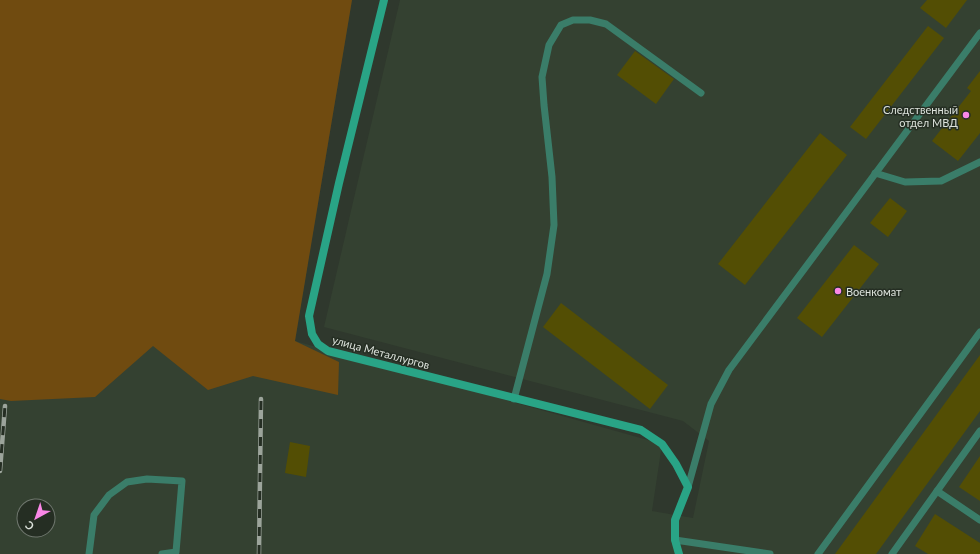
<svg xmlns="http://www.w3.org/2000/svg" width="980" height="554" font-family="Lato,sans-serif">
<style>
.built{fill:#344131;fill-rule:evenodd}
.green{fill:#704b10}
.building{fill:#534e04}
.lines{fill:none;stroke-linecap:round;stroke-linejoin:round}
.lane{stroke:#3a7d69;stroke-width:7}
.secondary{stroke:#29a486;stroke-width:8}
.rail-casing{stroke:#9ca49b;stroke-width:4.5}
.rail{stroke:#252e23;stroke-width:3;stroke-dasharray:9;stroke-linecap:butt}
.poi-dot{fill:#fa87e7;stroke:#252e23;stroke-width:1.5}
.labels{text-anchor:middle;dominant-baseline:central;stroke-width:3;stroke-linejoin:round;paint-order:stroke}
.poi-label{font-size:11px;fill:#dce2db;stroke:#252e23;text-anchor:end}
.street-label{font-size:11px;fill:#dce2db;stroke:#252e23}
</style>
<rect width="100%" height="100%" fill="#2f382d"/>
<path class="built" d="M0,0H352L295,341L662,444L652,511L693,518L709,441L683,421L324,327L400,0H980V554H0ZM24,506H48V530H24Z"/>
<polygon class="green" points="0,0 352,0 295,341 339,362 338,395 253,376 208,390 153,346 95,397 11,401 0,399"/>
<g class="building">
<polygon points="927,0 967,0 946,28 920,8"/>
<polygon points="928,26 944,38 866,139 850,127"/>
<polygon points="635,51 674,79 656,104 617,75"/>
<polygon points="980,71 980,133 958,161 932,141 971,91 967,88"/>
<polygon points="820,133 847,155 745,285 718,264"/>
<polygon points="890,198 907,211 888,237 870,223"/>
<polygon points="854,245 879,264 822,337 797,318"/>
<polygon points="561,303 668,385 650,409 543,327"/>
<polygon points="980,355 980,411 876,554 835,554"/>
<polygon points="290,442 310,446 306,477 285,473"/>
<polygon points="980,456 980,501 959,487"/>
<polygon points="935,514 980,543 980,554 928,554 915,546"/>
</g>
<g class="lines">
<g class="lane">
<polyline points="875,173 905,182 941,181 980,162"/>
<polyline points="514,399 547,274 554,225 552,177 544,105 542,77 549,45 561,25 573,20 590,20 606,24 701,93"/>
<polyline points="688,487 711,404 729,370 980,33"/>
<polyline points="937,491 980,520"/>
<polyline points="675,540 770,554"/>
<polyline points="89,554 94,515 109,495 127,482 147,479 182,481 176,552 162,554"/>
<polyline points="818,554 980,332"/>
<polyline points="892,554 980,431"/>
</g>
<polyline class="secondary" points="384,0 339,183 309,316 312,334 318,344 328,351 641,430 662,444 676,464 688,487 675,520 675,540 679,554"/>
<g class="rail-casing">
<g id="rail">
<polyline points="0,471 5,406"/>
<polyline points="259,554 261,399"/>
</g>
</g>
<use href="#rail" class="rail"/>
</g>
<g class="poi-dot">
<circle cx="966" cy="115" r="4"/>
<circle cx="838" cy="291" r="4"/>
</g>
<g class="labels">
<g class="poi-label">
<text x="958" y="109">Следственный<tspan x="958" dy="13">отдел МВД</tspan></text>
<text x="846" y="291" text-anchor="start">Военкомат</text>
</g>
<g class="street-label">
<text transform="translate(381 352) rotate(15)">улица Металлургов</text>
</g>
</g>
<g transform="translate(36 518) rotate(220)"><circle r="19" fill="#252e23" stroke="#6e766d"/>
<path d="M0-3L7 15L0 10L-7 15Z" fill="#fa87e7"/>
<text y="-6" font-size="11" font-weight="bold" text-anchor="middle" fill="#dce2db">С</text>
</g>
</svg>
